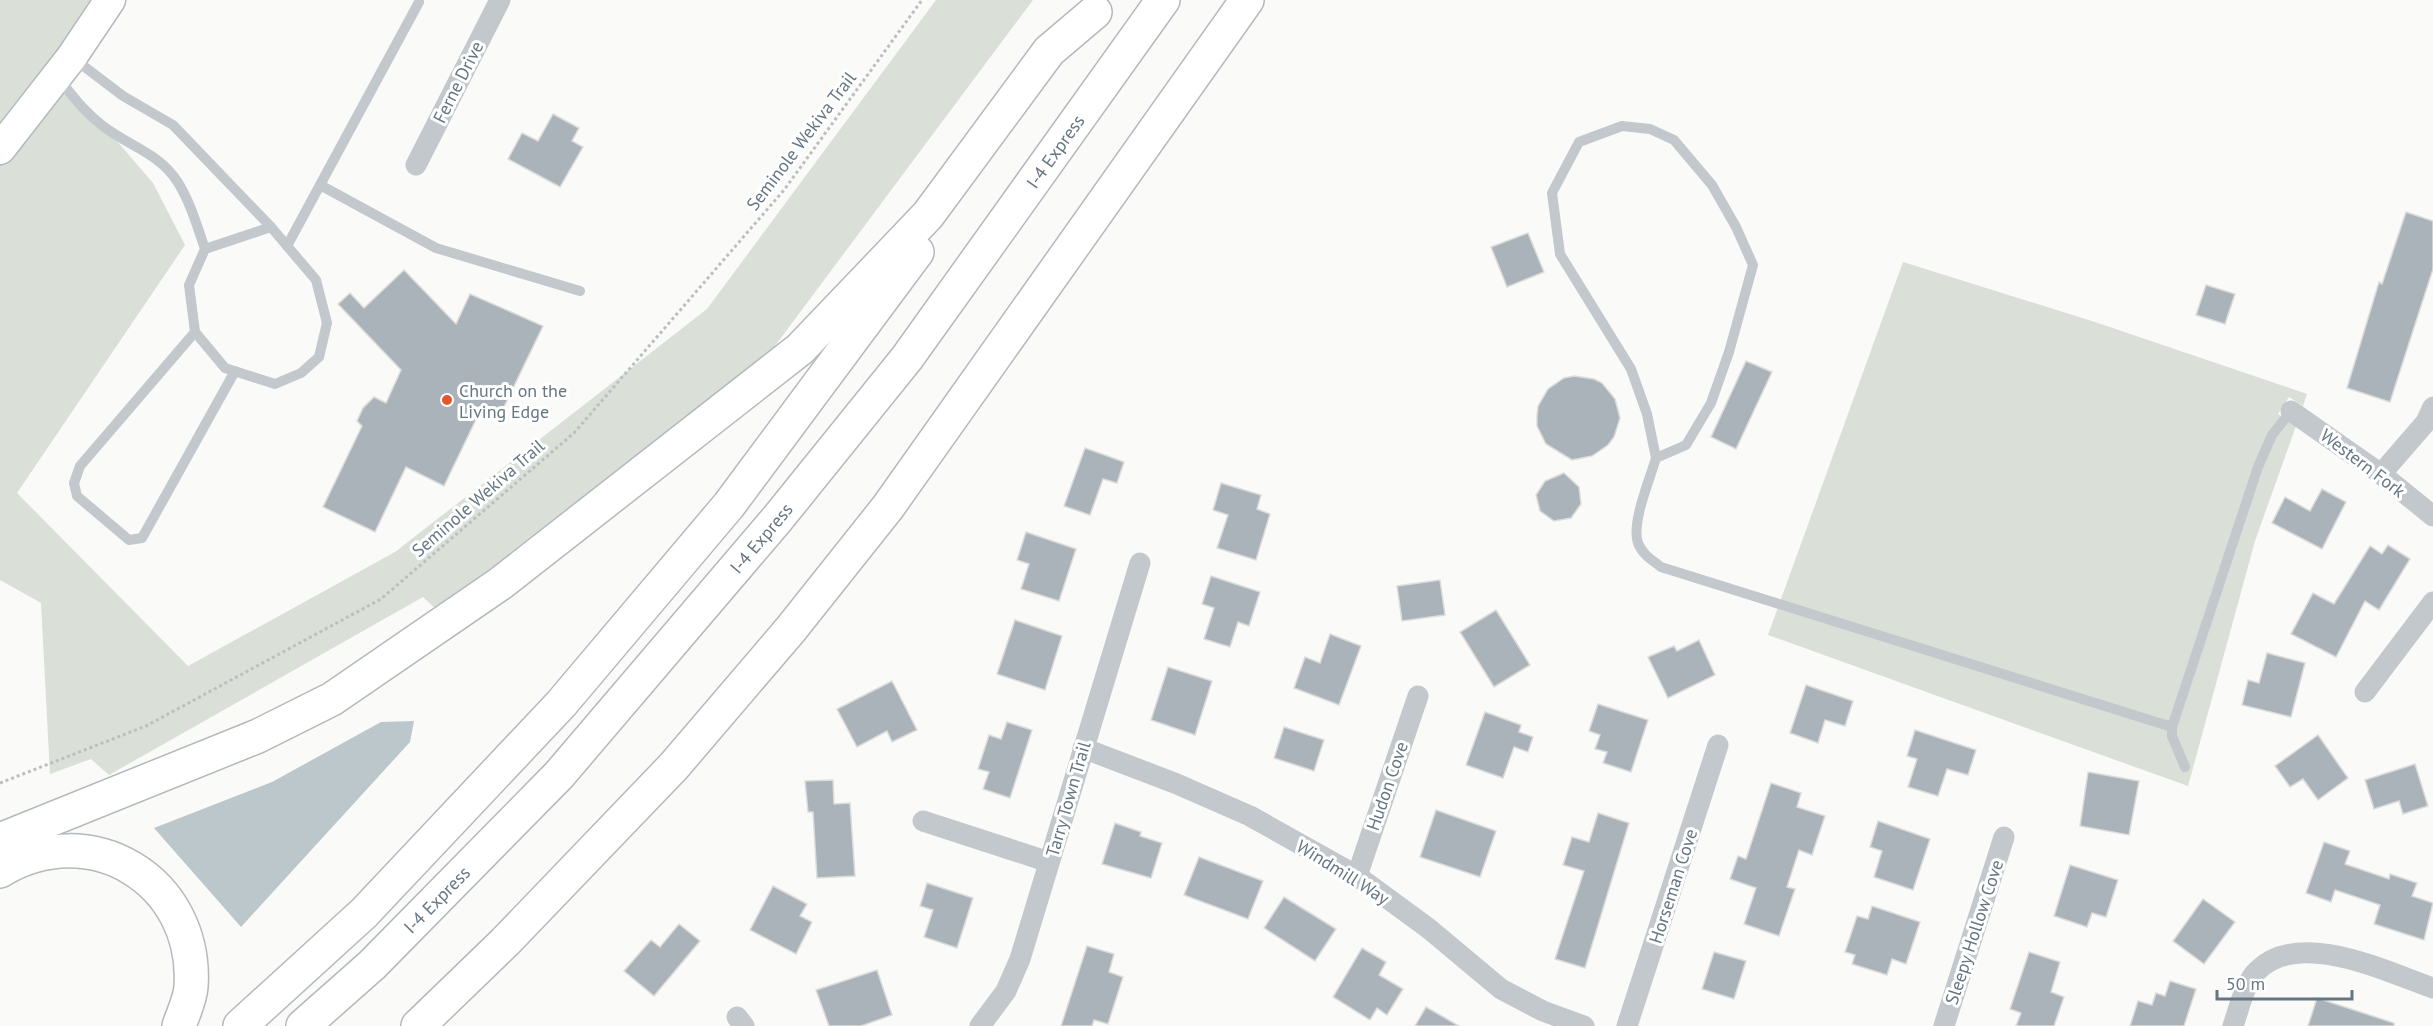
<svg xmlns="http://www.w3.org/2000/svg" width="2433" height="1026" font-family="'PT Sans',sans-serif">
<style>
.green{fill:#dadfd7}
.water{fill:#bbc7cb}
.building{fill:#aab3b9;stroke:#dcdcda;stroke-width:1.5}
.lines{fill:none;stroke-linecap:round;stroke-linejoin:round}
.secondary-casing{stroke:#b3babf;stroke-width:33}
.motorway-casing{stroke:#b4b9bd;stroke-width:36}
.path{stroke:#bbbfc2;stroke-width:3;stroke-dasharray:3 3;stroke-linecap:butt}
.service{stroke:#c3c8cc;stroke-width:10}
.minor{stroke:#c3c8cc;stroke-width:21}
.secondary{stroke:#fff;stroke-width:30}
.motorway{stroke:#fff;stroke-width:33}
.poi-dot{fill:#e4572e;stroke:#fff;stroke-width:2}
.labels{text-anchor:middle;dominant-baseline:central;stroke-width:6;stroke-linejoin:round;paint-order:stroke}
.street-label{font-size:18px;fill:#657683;stroke:#fff}
.poi-label{font-size:18px;fill:#657683;stroke:#fff;text-anchor:start}
</style>
<rect width="100%" height="100%" fill="#fafaf8"/>
<g class="green">
<polygon points="0,0 99,0 0,133"/>
<polygon points="936,0 1033,0 757,370 440,613 423,597 109,775 91,759 50,774 41,603 0,580 0,164 67,83 153,183 185,245 17,493 188,666 395,552 707,309"/>
<polygon points="1903,262 2095,322 2307,394 2303,406 2289,397 2278,414 2296,426 2255,541 2188,786 1768,635"/>
</g>
<polygon class="water" points="414,721 410,742 241,927 154,828 272,782 381,722"/>
<g class="building">
<polygon points="553,114 579,128 572,141 583,147 560,187 508,159 522,133 538,141"/>
<polygon points="2406,212 2433,221 2433,269 2390,402 2347,388 2379,282 2382,284"/>
<polygon points="1528,233 1544,272 1507,287 1491,247"/>
<polygon points="404,270 456,324 470,294 543,326 501,413 483,405 444,486 406,467 375,532 323,507 362,426 357,421 363,408 374,397 386,403 401,370 338,304 350,293 364,308"/>
<polygon points="2206,285 2235,294 2225,324 2196,315"/>
<polygon points="1746,361 1772,372 1736,449 1711,437"/>
<polygon points="1574,376 1594,379 1602,383 1615,399 1620,418 1614,437 1608,445 1592,456 1572,460 1546,444 1537,426 1537,416 1538,406 1548,389 1564,378"/>
<polygon points="1085,448 1124,462 1117,483 1103,479 1090,515 1064,506"/>
<polygon points="1564,473 1579,487 1581,504 1571,518 1554,521 1540,511 1536,495 1545,481"/>
<polygon points="1221,483 1261,495 1257,509 1270,514 1256,560 1217,548 1228,515 1213,510"/>
<polygon points="2322,489 2346,502 2322,549 2272,523 2285,497 2310,511"/>
<polygon points="1026,532 1076,549 1059,601 1021,589 1029,564 1017,560"/>
<polygon points="2388,545 2410,559 2379,610 2365,601 2336,657 2291,634 2313,593 2334,604 2370,546 2382,554"/>
<polygon points="1211,576 1260,592 1249,626 1238,622 1230,647 1204,639 1214,608 1202,604"/>
<polygon points="1440,580 1445,615 1402,621 1397,586"/>
<polygon points="1496,610 1530,665 1494,687 1460,632"/>
<polygon points="1015,620 1062,636 1045,690 997,674"/>
<polygon points="1330,634 1361,646 1339,705 1294,688 1305,657 1320,663"/>
<polygon points="1699,640 1715,675 1668,698 1648,657 1674,646 1677,651"/>
<polygon points="2267,653 2305,663 2291,717 2242,705 2248,680 2259,683"/>
<polygon points="1168,667 1212,681 1195,735 1151,720"/>
<polygon points="892,681 917,730 892,742 887,731 857,747 837,709"/>
<polygon points="1806,685 1853,701 1845,726 1825,720 1818,743 1790,733"/>
<polygon points="1598,704 1648,720 1631,772 1603,763 1607,752 1595,749 1600,735 1589,731"/>
<polygon points="1485,712 1521,725 1519,732 1533,737 1528,752 1514,747 1503,778 1466,765"/>
<polygon points="1007,722 1032,730 1010,798 983,789 989,772 978,769 989,735 1001,739"/>
<polygon points="1284,727 1324,740 1314,771 1274,758"/>
<polygon points="1915,730 1976,750 1968,775 1947,769 1938,796 1908,787 1917,759 1907,756"/>
<polygon points="2318,735 2348,778 2318,800 2303,779 2290,787 2275,766"/>
<polygon points="2415,764 2428,806 2403,814 2399,801 2374,809 2365,780"/>
<polygon points="2088,772 2139,781 2129,835 2080,826"/>
<polygon points="833,780 834,804 850,803 855,876 817,878 813,812 808,812 805,781"/>
<polygon points="1771,783 1801,793 1797,807 1825,816 1812,855 1799,850 1787,887 1795,889 1779,936 1744,924 1756,888 1730,879 1738,856 1746,859"/>
<polygon points="1436,810 1496,831 1480,877 1420,857"/>
<polygon points="1598,813 1629,823 1585,968 1555,959 1584,871 1563,865 1572,837 1589,842"/>
<polygon points="1878,821 1930,839 1913,890 1874,877 1882,851 1870,847"/>
<polygon points="1115,823 1141,832 1140,836 1162,843 1151,878 1102,864"/>
<polygon points="2324,842 2350,851 2345,864 2389,879 2390,874 2417,883 2412,896 2433,903 2424,940 2374,924 2380,905 2335,890 2331,902 2306,893"/>
<polygon points="1199,857 1263,881 1248,919 1184,895"/>
<polygon points="2070,865 2118,880 2106,917 2092,913 2087,927 2054,916"/>
<polygon points="927,883 973,898 957,948 924,937 933,910 920,906"/>
<polygon points="773,886 807,904 800,916 812,922 796,954 750,930"/>
<polygon points="1284,897 1336,929 1315,961 1264,928"/>
<polygon points="2203,899 2235,922 2204,964 2173,941"/>
<polygon points="1872,906 1920,922 1906,964 1892,959 1887,975 1852,964 1855,955 1845,952 1857,916 1868,919"/>
<polygon points="679,924 700,941 654,996 624,971 651,940 660,947"/>
<polygon points="1087,946 1114,954 1109,972 1123,977 1108,1024 1094,1020 1092,1026 1061,1026"/>
<polygon points="1362,948 1386,962 1379,975 1403,989 1387,1015 1377,1008 1370,1020 1333,997"/>
<polygon points="1714,952 1746,961 1734,999 1702,989"/>
<polygon points="2029,952 2060,962 2051,992 2064,997 2054,1026 2016,1026 2021,1013 2010,1009"/>
<polygon points="877,970 892,1015 861,1026 829,1026 816,990"/>
<polygon points="2170,981 2196,989 2184,1026 2130,1026 2138,1001 2152,1005 2156,993 2165,996"/>
<polygon points="2317,998 2394,1023 2394,1026 2308,1026"/>
<polygon points="1426,1007 1459,1026 1415,1026"/>
</g>
<g class="lines">
<g class="secondary-casing">
<polyline id="secondary" points="0,149 71,58 110,0"/>
</g>
<g class="motorway-casing">
<g id="motorway">
<polyline points="0,840 258,736 332,699 501,583 800,349 928,215 1049,51 1095,12"/>
<path d="M0,871C90,816 198,880 191,987C190,1000 183,1014 179,1026"/>
<polyline points="240,1026 364,913 561,704 729,505 917,252"/>
<path id="s1" d="M303,1026L372,965L559,775L778,518L907,358L1163,0"/>
<polyline points="418,1026 505,942 674,766 791,629 888,507 1247,0"/>
</g>
</g>
<polyline class="path" points="0,783 146,726 381,599 574,433 784,190 922,0"/>
<g class="service">
<path d="M59,79C73,96 85,113 103,126C127,145 159,153 177,181C190,201 197,226 205,249L189,285L195,332L225,368L275,384L301,373L319,357L327,323L316,280L271,227L173,125L123,96L73,58"/>
<polyline points="320,185 419,2"/>
<polyline points="287,246 320,185 436,248 580,291"/>
<polyline points="205,249 271,227"/>
<polyline points="195,332 80,466 74,483 77,496 129,540 142,538 235,371"/>
<path d="M1656,458L1647,414L1631,369L1560,254L1552,193L1579,142L1622,126L1650,129L1674,140L1712,185L1736,227L1753,265L1729,352L1711,403L1686,445L1656,458C1650,479 1631,523 1638,543C1642,554 1652,560 1661,567L2172,727"/>
<polyline points="2185,767 2172,736 2172,727 2258,467 2272,435 2291,411"/>
</g>
<g class="minor">
<polyline points="416,165 500,0"/>
<polyline points="2291,411 2381,474 2433,516"/>
<polyline points="2381,474 2426,422 2433,407"/>
<polyline points="2365,692 2433,602"/>
<polyline points="1083,748 1177,784 1250,816 1357,876 1428,928 1501,989 1543,1011 1584,1026"/>
<polyline points="923,821 1049,862"/>
<polyline points="1357,876 1418,696"/>
<polyline points="737,1017 744,1026"/>
<polyline points="980,1026 1006,991 1020,959 1140,563"/>
<polyline points="1627,1026 1718,745"/>
<polyline points="1944,1026 2004,837"/>
<path d="M2233,1026C2239,1009 2244,984 2257,971C2299,928 2386,972 2433,988"/>
</g>
<use href="#secondary" class="secondary"/>
<use href="#motorway" class="motorway"/>
</g>
<circle class="poi-dot" cx="447" cy="400" r="6"/>
<g class="labels">
<g class="street-label">
<text transform="translate(458 82) rotate(-63)">Ferne Drive</text>
<text transform="translate(801 141) rotate(-53)">Seminole Wekiva Trail</text>
<text stroke="none"><textPath href="#s1" startOffset="1156">I-4 Express</textPath></text>
<text transform="translate(2363 463) rotate(37)">Western Fork</text>
<text transform="translate(478 498) rotate(-41)">Seminole Wekiva Trail</text>
<text stroke="none"><textPath href="#s1" startOffset="670">I-4 Express</textPath></text>
<text transform="translate(1387 786) rotate(-71)">Hudon Cove</text>
<text transform="translate(1068 799) rotate(-74)">Tarry Town Trail</text>
<text transform="translate(1343 872) rotate(32)">Windmill Way</text>
<text transform="translate(1673 886) rotate(-72)">Horseman Cove</text>
<text stroke="none"><textPath href="#s1" startOffset="184">I-4 Express</textPath></text>
<text transform="translate(1974 932) rotate(-72)">Sleepy Hollow Cove</text>
</g>
<g class="poi-label">
<text x="459" y="390">Church on the<tspan x="459" dy="21">Living Edge</tspan></text>
</g>
</g>
<path d="M2217 990v9h135v-9" fill="none" stroke="#657683" stroke-width="3"/>
<text x="2226" y="990" font-size="18" fill="#657683" stroke="#ffffff" stroke-width="4.5" paint-order="stroke">50 m</text>
</svg>
